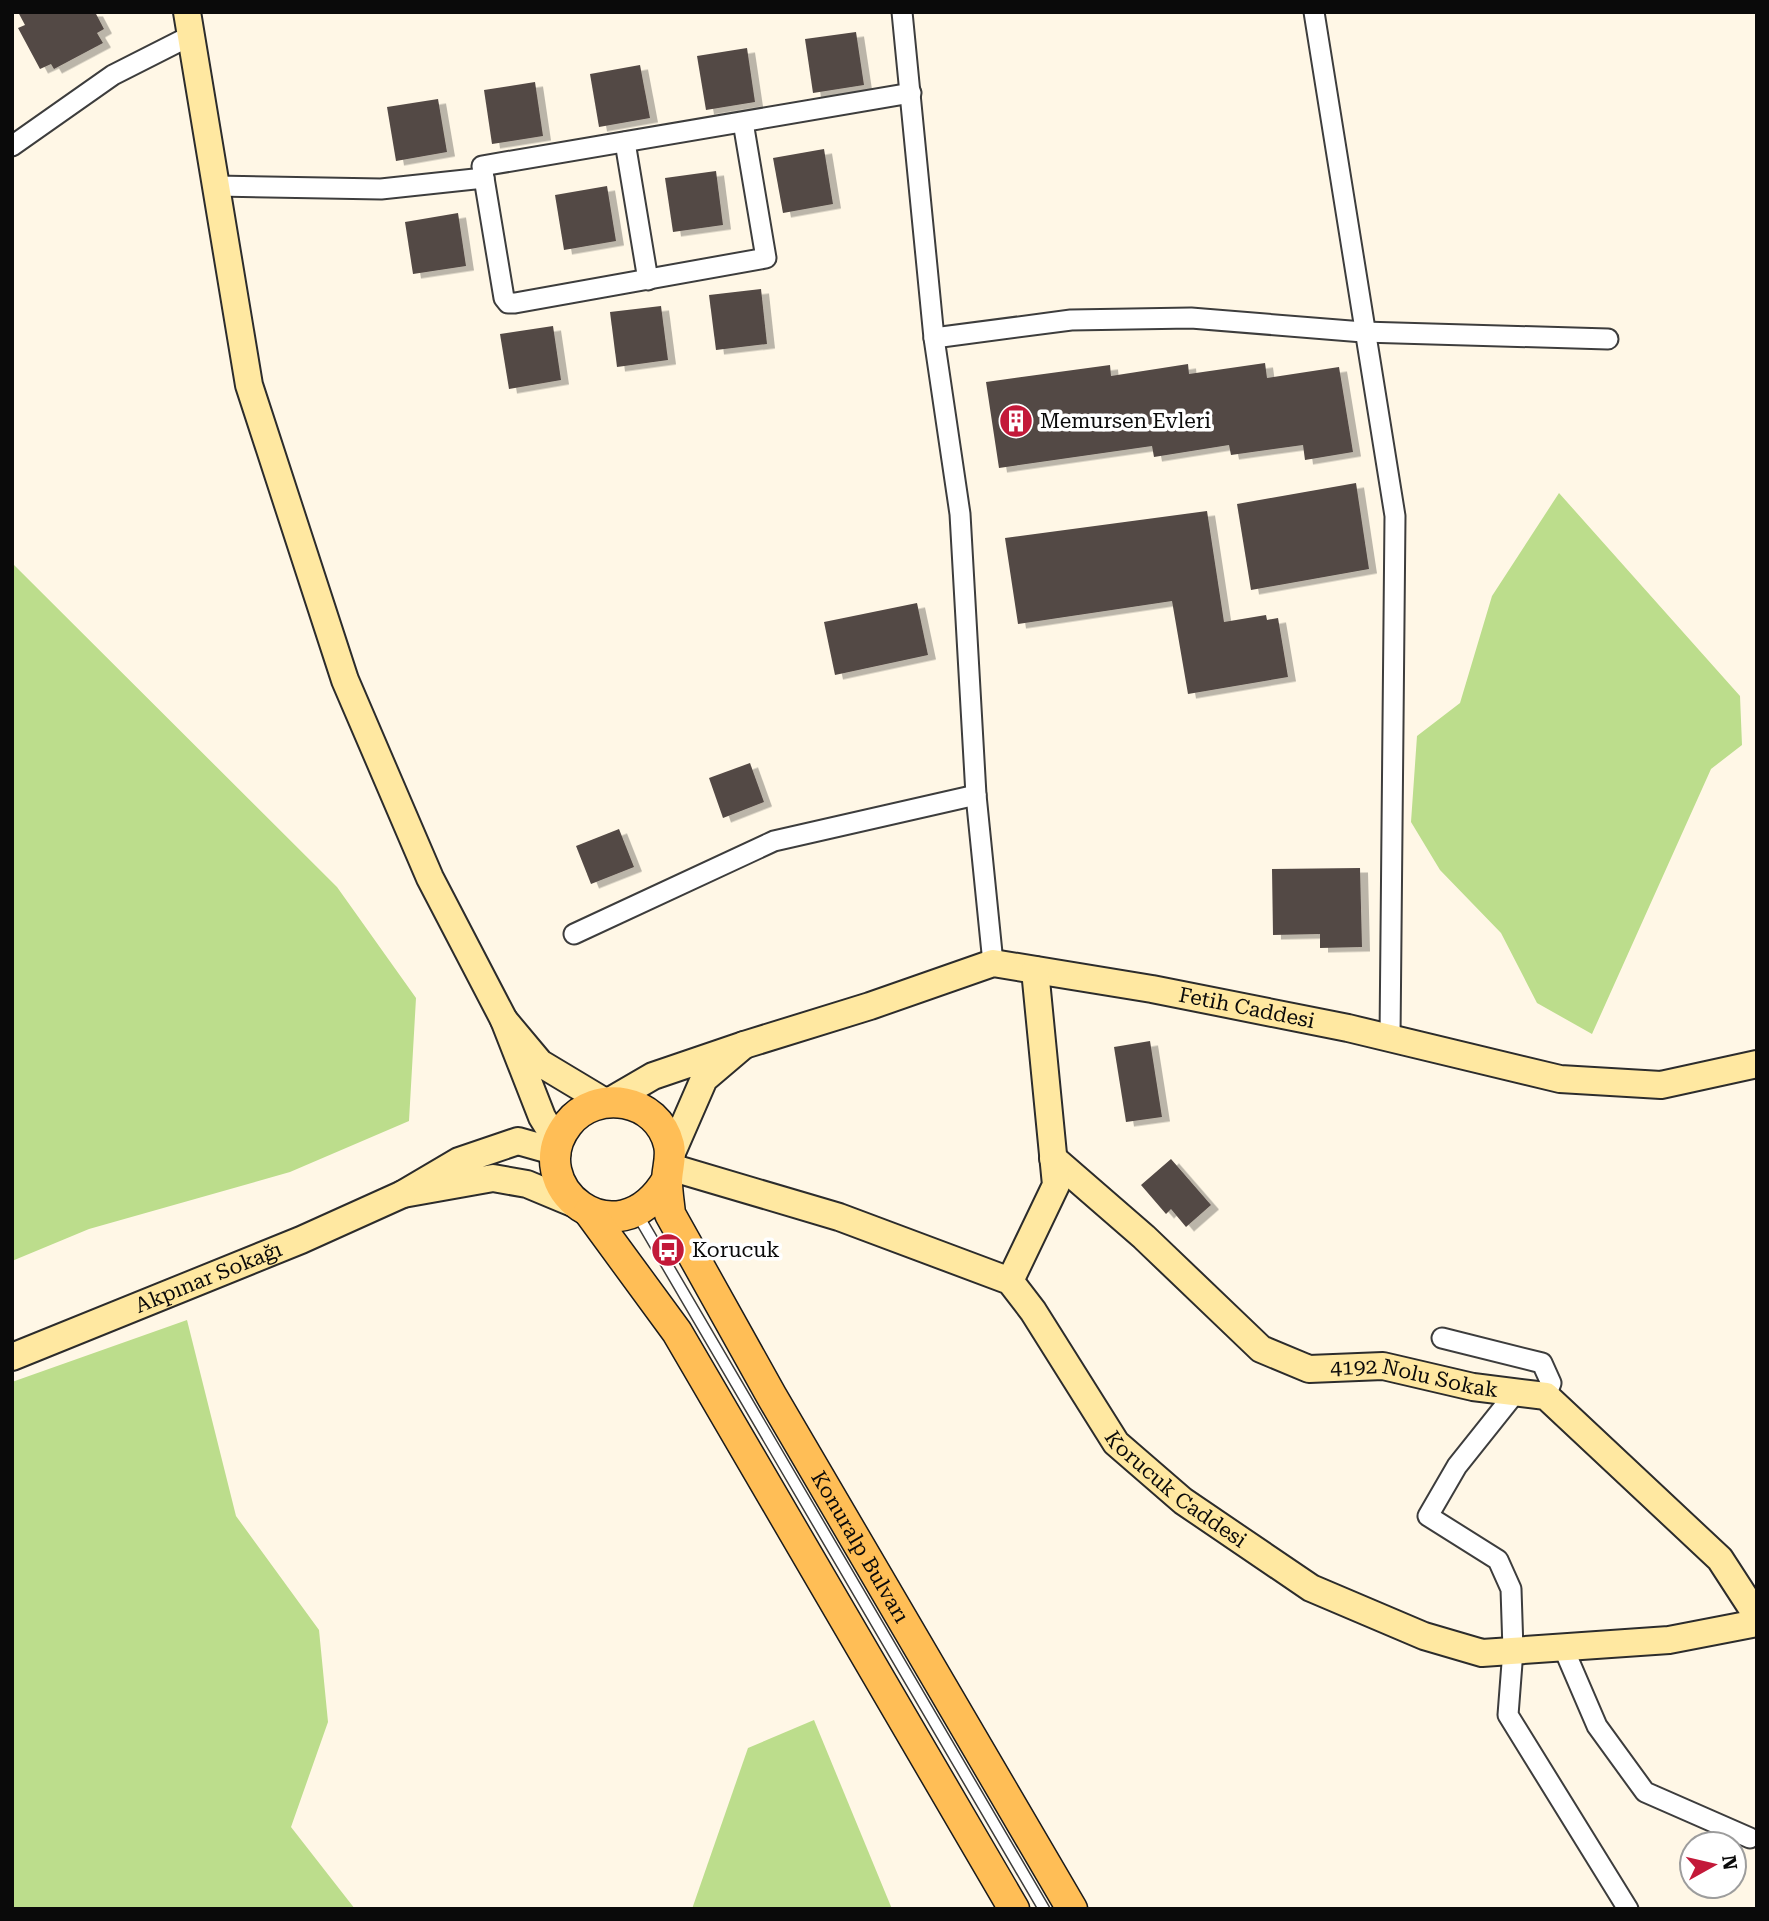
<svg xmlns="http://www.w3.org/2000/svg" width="1769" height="1921" font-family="'Roboto Serif',serif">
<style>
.forest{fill:#bcdd8c}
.building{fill:#534945;filter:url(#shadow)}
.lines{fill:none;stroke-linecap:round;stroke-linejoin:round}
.lane-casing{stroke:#3d3d3d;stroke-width:13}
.street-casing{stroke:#3d3d3d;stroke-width:23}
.secondary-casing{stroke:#2c2c2c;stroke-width:30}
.primary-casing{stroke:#1b1b1b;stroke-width:33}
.lane{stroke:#fff;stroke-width:10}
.street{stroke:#fff;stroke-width:19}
.secondary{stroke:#ffe8a1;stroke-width:26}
.primary{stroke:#ffbe56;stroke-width:30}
.labels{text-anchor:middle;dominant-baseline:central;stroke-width:7;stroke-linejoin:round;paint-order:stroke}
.poi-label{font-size:21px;fill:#0a0a0a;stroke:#fff;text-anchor:start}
.street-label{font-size:21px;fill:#0a0a0a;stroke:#fff}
</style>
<defs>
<filter id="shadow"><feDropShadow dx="8" dy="4.5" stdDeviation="0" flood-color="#0004"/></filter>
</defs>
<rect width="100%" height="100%" fill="#fff7e6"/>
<g class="forest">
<polygon points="1559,493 1740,696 1742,745 1711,769 1592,1034 1537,1003 1501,933 1440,870 1411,822 1417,736 1460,703 1492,596"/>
<polygon points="12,563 337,887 416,998 409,1121 290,1172 89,1229 12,1261"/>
<polygon points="187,1320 236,1516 319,1630 328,1722 291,1827 355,1909 12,1909 12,1382"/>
<polygon points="814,1720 892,1909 692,1909 748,1748"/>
</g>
<g class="building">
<polygon points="18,12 95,12 104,29 97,33 103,43 54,69 51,64 40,69 18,28 25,25"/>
<polygon points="856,32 864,85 813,93 805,39"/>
<polygon points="747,48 755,102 706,110 697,56"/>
<polygon points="640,65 650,118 599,127 590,74"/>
<polygon points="535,82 543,136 492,144 484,90"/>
<polygon points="438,99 447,152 396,161 387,107"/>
<polygon points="824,149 833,204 783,213 773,158"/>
<polygon points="716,171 723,225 673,232 665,178"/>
<polygon points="607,186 616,241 564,250 555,195"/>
<polygon points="458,213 466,266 413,274 405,222"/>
<polygon points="761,289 767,344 716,350 709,295"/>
<polygon points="661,306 668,360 617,367 610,312"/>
<polygon points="553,326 561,380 509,389 500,334"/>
<polygon points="1265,363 1267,378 1339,367 1353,452 1305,460 1303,445 1231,455 1229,445 1154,457 1152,446 999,468 986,382 1110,365 1111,376 1188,364 1189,374"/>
<polygon points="1356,483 1369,569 1251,590 1237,504"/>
<polygon points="1207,511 1224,622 1266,615 1267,620 1278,618 1288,677 1188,694 1172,601 1018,624 1005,538"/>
<polygon points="917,603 928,655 835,675 824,622"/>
<polygon points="750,763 764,802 723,818 709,778"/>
<polygon points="619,829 634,867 591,884 576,846"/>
<polygon points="1360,868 1362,947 1320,948 1320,934 1273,935 1272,869"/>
<polygon points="1150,1041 1162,1117 1126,1122 1114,1047"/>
<polygon points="1171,1159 1211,1205 1186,1227 1171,1209 1166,1214 1141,1185"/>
</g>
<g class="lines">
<g class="lane-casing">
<polyline id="lane" points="636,1212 1044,1909"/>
</g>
<g class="street-casing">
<g id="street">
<polyline points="902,12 934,338 960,514 976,795 993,963"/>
<polyline points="1314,12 1395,516 1390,1038"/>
<polyline points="743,122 766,258 515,303 508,303 504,298 482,166 911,93"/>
<polyline points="625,142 648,280"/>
<polyline points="12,146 113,75 190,36"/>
<polyline points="216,186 381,189 484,178"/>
<polyline points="934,338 1071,320 1191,318 1363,332 1608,339"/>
<polyline points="574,934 774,841 976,795"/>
<polyline points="1442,1338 1542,1363 1551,1383 1546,1396"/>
<polyline points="1516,1392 1457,1466 1428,1516 1498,1560 1511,1589 1513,1650 1508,1715 1628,1909"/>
<polyline points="1563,1647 1597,1726 1645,1792 1750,1838"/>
</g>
</g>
<g class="secondary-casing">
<g id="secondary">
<polyline points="187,12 249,385 345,680 430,878 504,1020"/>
<path id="s1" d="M744,1045L870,1006L993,963L1152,989L1348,1028L1560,1079L1661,1085L1757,1064"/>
<polyline points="610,1101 653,1076 744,1045 704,1079 670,1157"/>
<polyline points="558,1143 542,1117 504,1020 540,1063 605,1102"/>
<polyline points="557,1152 518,1141 459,1161 403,1194 493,1178 527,1184 575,1204"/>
<path id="s2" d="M1053,1158L1144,1237L1261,1349L1309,1369L1383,1366L1473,1387L1546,1396L1720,1559L1757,1616"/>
<path id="s3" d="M670,1167L839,1217L1010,1281L1033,1311L1116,1443L1183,1501L1311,1588L1424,1636L1482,1653L1669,1640L1757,1623"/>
<polyline points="1010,1281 1056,1185 1035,970"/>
<path id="s4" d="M12,1357L301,1240L403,1194"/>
</g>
</g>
<g class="primary-casing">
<g id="primary">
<path id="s5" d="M667,1180C617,1264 520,1185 568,1124C596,1088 658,1098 669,1145C672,1158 667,1169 667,1182C667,1192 669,1203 670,1214L771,1395L1072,1909"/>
<polyline points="589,1212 677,1332 1014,1909"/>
</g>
</g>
<use href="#lane" class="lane"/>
<use href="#street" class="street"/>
<use href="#secondary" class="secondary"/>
<use href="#primary" class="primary"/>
</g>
<defs>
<g id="building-disc" transform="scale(1.75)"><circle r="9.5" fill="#c31939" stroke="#fff"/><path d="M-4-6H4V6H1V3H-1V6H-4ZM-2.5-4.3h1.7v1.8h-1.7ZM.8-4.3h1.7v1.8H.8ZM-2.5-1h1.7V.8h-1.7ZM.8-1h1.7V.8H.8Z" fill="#fff"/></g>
<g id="bus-disc" transform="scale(1.75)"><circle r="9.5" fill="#c31939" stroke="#fff"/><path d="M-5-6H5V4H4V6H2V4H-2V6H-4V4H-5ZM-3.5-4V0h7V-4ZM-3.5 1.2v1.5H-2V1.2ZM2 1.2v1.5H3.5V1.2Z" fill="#fff"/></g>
</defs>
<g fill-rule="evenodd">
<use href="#building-disc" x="1016" y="421"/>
<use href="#bus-disc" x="668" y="1250"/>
</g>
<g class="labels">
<g class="poi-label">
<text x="1040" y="421">Memursen Evleri</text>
<text x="692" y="1250">Korucuk</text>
</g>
<g class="street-label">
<text stroke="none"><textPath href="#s1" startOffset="520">Fetih Caddesi</textPath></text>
<text stroke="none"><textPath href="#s4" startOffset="212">Akpınar Sokağı</textPath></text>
<text stroke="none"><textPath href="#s2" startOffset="441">4192 Nolu Sokak</textPath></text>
<text stroke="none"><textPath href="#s3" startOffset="628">Korucuk Caddesi</textPath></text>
<text stroke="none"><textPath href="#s5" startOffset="777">Konuralp Bulvarı</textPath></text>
</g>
</g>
<rect width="1769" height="1921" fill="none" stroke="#0a0a0a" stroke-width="28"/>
<g transform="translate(1713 1865) rotate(82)"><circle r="33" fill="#ffffff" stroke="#9d9d9d" stroke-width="2"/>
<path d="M0-5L12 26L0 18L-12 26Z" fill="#c31939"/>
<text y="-10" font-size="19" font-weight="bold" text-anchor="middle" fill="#0a0a0a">N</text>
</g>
</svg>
